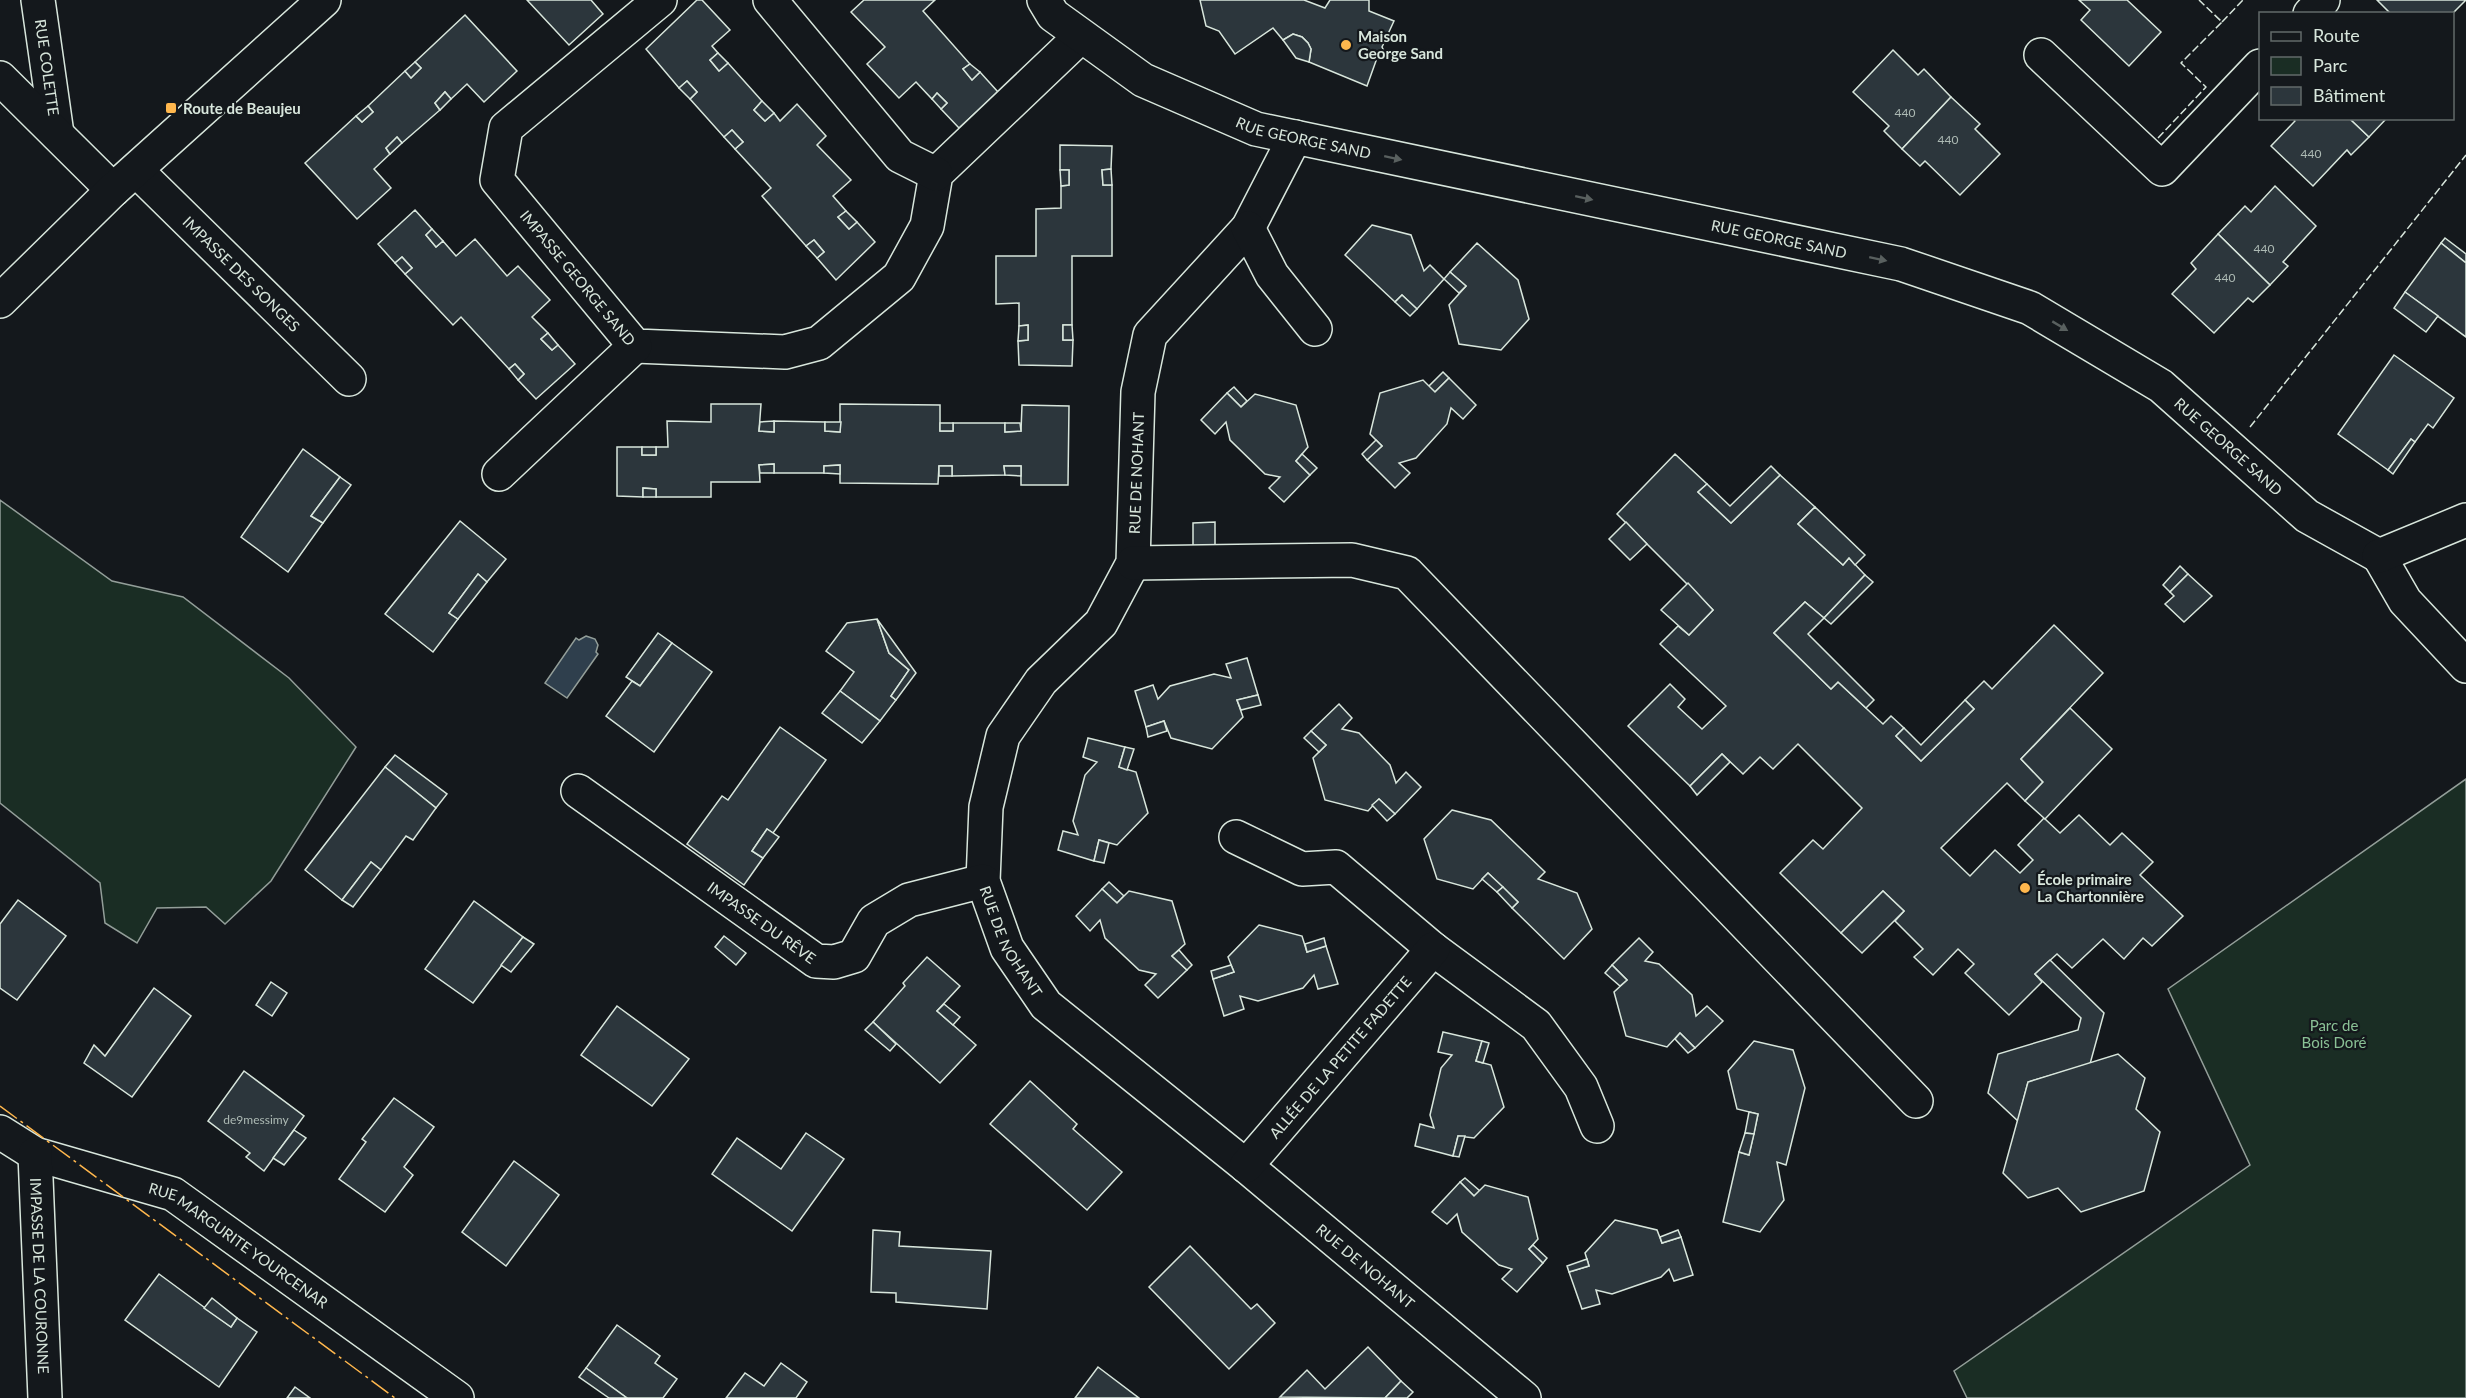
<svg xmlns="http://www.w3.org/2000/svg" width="2466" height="1398" font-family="Lato,sans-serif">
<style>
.green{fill:#1a2d24;stroke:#939e99;stroke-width:1.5}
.water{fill:#2f3f4d;stroke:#939e99;stroke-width:1.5}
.building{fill:#2c363c;stroke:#d8e6dc;stroke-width:1.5}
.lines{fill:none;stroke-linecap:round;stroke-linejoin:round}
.minor-casing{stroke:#d8e6dc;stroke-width:36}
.minor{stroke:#14181c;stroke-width:33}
.fence{stroke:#d8e6dc;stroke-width:1.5;stroke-dasharray:8 3;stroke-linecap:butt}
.power{stroke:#ffb74d;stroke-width:1.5;stroke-dasharray:21 4.5 3 4.5;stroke-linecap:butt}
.oneway{fill:#59605f}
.poi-dot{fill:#ffb74d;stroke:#14181c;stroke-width:2}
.labels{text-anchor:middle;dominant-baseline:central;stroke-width:4.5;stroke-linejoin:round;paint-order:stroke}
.number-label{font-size:12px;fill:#adbab4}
.poi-label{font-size:15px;font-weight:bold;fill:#d8e6dc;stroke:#14181c;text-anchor:start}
.street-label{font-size:15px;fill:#d8e6dc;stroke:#14181c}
.park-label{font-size:15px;fill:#8ac095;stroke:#14181c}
</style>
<rect width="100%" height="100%" fill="#14181c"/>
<g class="green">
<polygon points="0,500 112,581 183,597 289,678 356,747 271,881 225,924 206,907 157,908 137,943 105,923 100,883 0,803"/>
<polygon points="2466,779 2466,1398 1967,1398 1954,1371 2250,1165 2168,989"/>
</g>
<polygon class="water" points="586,636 595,639 598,645 596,652 598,654 567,698 545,683 576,638 579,640"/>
<g class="building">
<polygon points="527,0 591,0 603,14 569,45"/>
<polygon points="697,0 702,0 730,30 712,46 718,53 710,60 719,71 728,63 762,101 754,110 765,121 774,113 780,121 797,104 826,136 817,145 851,180 833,196 846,211 838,217 849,229 857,222 875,242 836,280 817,258 824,252 814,240 806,246 762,196 771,188 735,149 743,142 732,130 724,137 690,99 697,92 687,81 679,88 646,49"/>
<polygon points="864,0 935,0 923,11 970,64 963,69 972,80 980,72 998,92 959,128 941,109 947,103 937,93 932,99 916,82 899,98 867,64 885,47 851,12"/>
<polygon points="1200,0 1304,0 1325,8 1330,0 1369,0 1369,11 1394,21 1382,47 1386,55 1377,58 1367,86 1309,62 1311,49 1308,43 1302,37 1293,34 1283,40 1273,28 1235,54 1219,31 1206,26"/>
<polygon points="2079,0 2127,0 2161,32 2129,66 2081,20 2090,10"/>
<polygon points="2377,0 2466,0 2452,14 2391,14"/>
<polygon points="465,15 517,71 484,102 467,84 451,99 445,92 435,103 440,110 402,143 397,137 386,148 390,154 374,169 391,188 357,219 305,163 356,116 362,122 373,112 368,106 405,71 411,78 421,68 415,62"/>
<polygon points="1293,34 1302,37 1308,43 1311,49 1309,62 1296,58 1283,40"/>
<polygon points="1893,50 1918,75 1924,69 1951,97 1902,149 1884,131 1889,126 1853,92"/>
<polygon points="718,53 728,63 719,71 710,60"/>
<polygon points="415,62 421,68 411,78 405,71"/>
<polygon points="970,64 980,72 972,80 963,69"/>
<polygon points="687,81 697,92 690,99 679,88"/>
<polygon points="445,92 451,99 440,110 435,103"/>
<polygon points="937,93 947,103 941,109 932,99"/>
<polygon points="1951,97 1980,124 1975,129 2000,154 1960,195 1925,161 1920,166 1902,149"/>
<polygon points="762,101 774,113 765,121 754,110"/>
<polygon points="368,106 373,112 362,122 356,116"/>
<polygon points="2293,118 2349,118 2369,137 2351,155 2347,150 2313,186 2271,146 2295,121"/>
<polygon points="2349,118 2386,118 2386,119 2369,137"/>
<polygon points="732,130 743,142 735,149 724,137"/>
<polygon points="397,137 402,143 390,154 386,148"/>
<polygon points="1060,145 1112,146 1111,169 1102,170 1103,185 1112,185 1112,256 1072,256 1072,325 1063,325 1063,340 1073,340 1072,366 1019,365 1018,341 1028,340 1028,325 1019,326 1019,303 996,304 996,256 1036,256 1036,209 1061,208 1061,186 1069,185 1069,170 1060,170"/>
<polygon points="1111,169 1112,185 1103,185 1102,170"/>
<polygon points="1060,170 1069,170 1069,185 1061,186"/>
<polygon points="2275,186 2316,226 2283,262 2288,266 2270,285 2218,234 2245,206 2251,212"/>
<polygon points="415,210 432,229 426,235 436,247 443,241 456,256 475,239 507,276 518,266 550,300 532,317 548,333 541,339 552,350 558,345 575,364 536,399 518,380 524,374 515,364 509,369 461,317 453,325 405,274 412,268 402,257 395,263 378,244"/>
<polygon points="846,211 857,222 849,229 838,217"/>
<polygon points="1372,225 1411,235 1424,271 1430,265 1444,279 1417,309 1402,295 1395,302 1345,255"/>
<polygon points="432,229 443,241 436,247 426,235"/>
<polygon points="2218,234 2270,285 2253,302 2248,298 2214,333 2172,294 2196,269 2191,263"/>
<polygon points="2445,238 2466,254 2466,263 2441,243"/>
<polygon points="814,240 824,252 817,258 806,246"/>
<polygon points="1477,243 1518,280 1529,319 1501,350 1459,344 1449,305 1466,286 1450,272"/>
<polygon points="2441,243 2466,263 2466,337 2405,292"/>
<polygon points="402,257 412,268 405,274 395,263"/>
<polygon points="1450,272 1466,286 1459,293 1444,279"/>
<polygon points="2405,292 2438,316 2426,332 2394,308"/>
<polygon points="1402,295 1417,309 1410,316 1395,302"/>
<polygon points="1028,325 1028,340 1018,341 1019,326"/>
<polygon points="1063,325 1072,325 1073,340 1063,340"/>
<polygon points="548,333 558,345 552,350 541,339"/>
<polygon points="2394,355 2454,398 2433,428 2428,424 2415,442 2411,439 2388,470 2338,434"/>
<polygon points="515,364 524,374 518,380 509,369"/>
<polygon points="1443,372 1449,378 1435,392 1428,387"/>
<polygon points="1449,378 1476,405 1463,419 1451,408 1447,424 1416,458 1399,463 1410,473 1395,488 1367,460 1382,446 1370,434 1380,393 1423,380 1435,392"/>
<polygon points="1234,387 1247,401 1241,407 1227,393"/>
<polygon points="1227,393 1241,407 1255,394 1296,405 1308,447 1296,461 1310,475 1284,502 1269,488 1280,477 1265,474 1230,440 1226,422 1215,434 1201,420"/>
<polygon points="711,404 761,404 759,431 774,432 774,421 825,422 825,431 840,432 840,404 940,405 940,431 953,431 953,423 1005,423 1005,432 1021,431 1022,405 1069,406 1068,485 1021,485 1021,466 1004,466 1005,475 952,476 952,466 939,466 938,484 840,483 840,465 824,466 824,473 774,473 774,464 759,465 760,482 711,482 711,497 656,497 656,489 643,488 643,497 617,496 617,447 642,447 642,455 656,455 656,447 668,447 667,421 711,422"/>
<polygon points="774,421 774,432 759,431 760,422"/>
<polygon points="825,422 841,422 840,432 825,431"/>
<rect x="940" y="423" width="13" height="8"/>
<polygon points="1005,423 1020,423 1021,431 1005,432"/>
<polygon points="2411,439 2415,442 2393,474 2388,470"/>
<polygon points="1376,440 1382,446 1367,460 1362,454"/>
<rect x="642" y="447" width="14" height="8"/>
<polygon points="303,449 340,477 311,516 323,523 288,572 241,537"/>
<polygon points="1302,454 1317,468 1310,475 1296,461"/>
<polygon points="1675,454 1707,484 1698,492 1731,523 1780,475 1815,507 1798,524 1843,565 1849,558 1865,575 1824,618 1805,602 1774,633 1831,689 1838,682 1883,724 1891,716 1904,728 1896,736 1921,761 1974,709 1965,700 1984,681 1992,689 2054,625 2103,673 2021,759 2043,782 2025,801 2007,783 1941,848 1970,876 1995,850 2020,873 2033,860 2018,845 2044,818 2060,833 2079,815 2110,845 2122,833 2153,862 2140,875 2183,916 2152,946 2143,938 2124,959 2103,939 2072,968 2057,954 2035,974 2042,982 2009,1015 1965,973 1974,964 1958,949 1933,975 1914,957 1923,949 1895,921 1904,911 1883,891 1841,933 1780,873 1813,840 1823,849 1862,808 1798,744 1773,769 1760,757 1743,774 1722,754 1690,786 1628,726 1670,684 1685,699 1678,707 1702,729 1726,706 1660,644 1678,626 1689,635 1713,610 1617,514"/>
<polygon points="774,464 774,473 760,473 759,465"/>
<polygon points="840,465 840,474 824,473 824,466"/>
<rect x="939" y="466" width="13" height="10"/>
<polygon points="1004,466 1021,466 1021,476 1005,475"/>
<polygon points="1771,466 1780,475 1731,523 1698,492 1707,484 1730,506"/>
<polygon points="340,477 351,485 323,523 311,516"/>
<polygon points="643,488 656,489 656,497 643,497"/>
<polygon points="1815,507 1865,555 1855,565 1849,558 1843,565 1798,524"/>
<polygon points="460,521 506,559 487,582 478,574 449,613 458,619 433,652 385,614"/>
<polygon points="1215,522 1215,547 1193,547 1193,523"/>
<polygon points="1626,522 1647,544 1630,560 1609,539"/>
<polygon points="2180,566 2188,574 2170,592 2163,585"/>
<polygon points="478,574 487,582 458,619 449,613"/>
<polygon points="2188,574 2212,596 2184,622 2165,604 2174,596 2170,592"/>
<polygon points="1865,575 1873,582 1831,624 1824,618"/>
<polygon points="1688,583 1713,610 1689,635 1661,610"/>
<polygon points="1805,602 1824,618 1808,634 1874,700 1866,708 1838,682 1831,689 1774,633"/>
<polygon points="877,619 889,653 909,670 891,696 896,700 880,721 840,691 854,672 826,651 847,623"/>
<polygon points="877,619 916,673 896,700 891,696 909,670 889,653"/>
<polygon points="658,633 672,643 640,686 626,677"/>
<polygon points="672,643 712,672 654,752 606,716 632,681 640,686"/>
<polygon points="1247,658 1258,695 1237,700 1243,717 1212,749 1171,738 1164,721 1146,727 1135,691 1153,685 1158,699 1170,686 1214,674 1231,678 1226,664"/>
<polygon points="840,691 880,721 862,743 822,713"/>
<polygon points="1258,695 1261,705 1241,710 1237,700"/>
<polygon points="1965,700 1974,709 1921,761 1896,736 1904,728 1921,745"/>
<polygon points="1339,704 1352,718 1342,729 1359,733 1390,765 1396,783 1406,772 1421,787 1395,814 1379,799 1368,811 1325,800 1313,758 1326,745 1311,731"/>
<polygon points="2070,708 2112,749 2045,819 2025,801 2043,782 2021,759"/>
<polygon points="1164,721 1167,731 1148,737 1146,727"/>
<polygon points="780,727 826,760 773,833 767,829 752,851 763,858 744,885 687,844 722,796 728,800"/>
<polygon points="1311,731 1326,745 1319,752 1304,738"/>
<polygon points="1088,738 1125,747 1119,767 1136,772 1148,813 1117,845 1099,840 1094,861 1058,850 1063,831 1078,835 1073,821 1085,775 1097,762 1083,757"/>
<polygon points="1125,747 1134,749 1127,770 1119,767"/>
<polygon points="1722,754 1730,762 1697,795 1690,786"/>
<polygon points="395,755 447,794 436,808 385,767"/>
<polygon points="385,767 436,808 413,840 406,836 381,870 371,862 342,900 305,870"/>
<polygon points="1379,799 1395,814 1387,821 1372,805"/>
<polygon points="1452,810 1491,820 1545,872 1538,879 1577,893 1592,929 1564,959 1512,908 1518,902 1488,873 1473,889 1437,879 1424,839"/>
<polygon points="767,829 779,837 763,858 752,851"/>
<polygon points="1099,840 1109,843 1104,863 1094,861"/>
<polygon points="371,862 381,870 353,907 342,900"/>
<polygon points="1488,873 1503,887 1497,892 1482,879"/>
<polygon points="1109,882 1124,896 1117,903 1102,889"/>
<polygon points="1503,887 1518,902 1512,908 1497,892"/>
<polygon points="1102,889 1117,903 1129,891 1172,901 1185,944 1172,956 1187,970 1158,998 1145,985 1156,974 1139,970 1105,938 1100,920 1090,931 1076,916"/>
<polygon points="1883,891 1904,911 1862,953 1841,933"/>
<polygon points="18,900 66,936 17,1000 0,988 0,924"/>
<polygon points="474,901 523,937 473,1003 425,969"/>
<polygon points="1259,925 1302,936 1307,952 1326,946 1338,984 1318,989 1314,975 1303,988 1258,1001 1240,996 1244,1009 1224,1016 1213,979 1234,972 1228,957"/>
<polygon points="724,936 746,953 736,965 715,947"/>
<polygon points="523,937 534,944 511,972 501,965"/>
<polygon points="1324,938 1326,946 1307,952 1305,944"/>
<polygon points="1639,938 1653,952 1645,961 1659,964 1692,995 1696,1016 1707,1006 1723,1021 1695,1048 1680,1033 1667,1047 1626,1036 1614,992 1627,980 1612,965"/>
<polygon points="1179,950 1192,965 1187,970 1172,956"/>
<polygon points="927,957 960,986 937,1011 976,1045 940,1083 873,1022 905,986 903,983"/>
<polygon points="2050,960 2104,1013 2090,1064 2028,1082 2018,1121 1988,1093 1998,1054 2078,1030 2081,1018 2035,974"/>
<polygon points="1231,965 1234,972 1213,979 1211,971"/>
<polygon points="1612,965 1627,980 1620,986 1605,973"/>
<polygon points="271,982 287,993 272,1016 256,1005"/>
<polygon points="154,988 191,1016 132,1097 84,1063 94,1045 105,1056"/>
<polygon points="944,1004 960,1017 953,1025 937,1011"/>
<polygon points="617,1006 689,1059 652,1106 581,1055"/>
<polygon points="873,1022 896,1044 890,1051 865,1030"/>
<polygon points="1443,1032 1482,1041 1476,1061 1491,1065 1504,1107 1474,1138 1458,1136 1453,1156 1415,1146 1420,1124 1434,1128 1430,1115 1441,1068 1452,1055 1438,1052"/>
<polygon points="1680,1033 1695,1048 1688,1053 1675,1039"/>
<polygon points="1482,1041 1489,1043 1483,1063 1476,1061"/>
<polygon points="1754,1041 1793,1050 1805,1088 1786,1165 1777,1162 1784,1200 1760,1232 1723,1222 1739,1152 1749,1155 1758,1114 1737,1109 1728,1071"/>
<polygon points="2118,1054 2145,1078 2136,1109 2160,1132 2144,1191 2081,1212 2058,1188 2028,1198 2003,1173 2028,1082"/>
<polygon points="244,1071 304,1116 264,1171 246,1157 250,1153 208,1121"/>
<polygon points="1030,1081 1077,1124 1073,1129 1122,1172 1087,1210 990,1124"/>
<polygon points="394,1098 434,1127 404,1167 413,1175 385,1212 339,1179 366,1142 362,1139"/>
<polygon points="1749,1112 1758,1114 1754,1134 1745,1133"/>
<polygon points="294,1130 306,1138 284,1165 273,1158"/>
<polygon points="806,1133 844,1159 792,1231 712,1174 737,1138 781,1169"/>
<polygon points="1745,1133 1754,1134 1749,1155 1739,1152"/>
<polygon points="1458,1136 1465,1136 1459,1157 1453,1156"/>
<polygon points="514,1161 559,1195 506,1266 462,1232"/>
<polygon points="1465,1178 1480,1191 1474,1196 1460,1182"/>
<polygon points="1460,1182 1474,1196 1485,1185 1528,1197 1538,1239 1529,1249 1543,1263 1517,1292 1502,1279 1512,1269 1499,1265 1462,1232 1457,1214 1447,1224 1432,1212"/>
<polygon points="1615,1220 1657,1230 1662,1243 1681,1237 1693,1275 1674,1281 1669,1269 1661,1277 1612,1294 1596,1290 1600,1304 1582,1309 1569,1272 1589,1266 1585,1253"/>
<polygon points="873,1230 900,1232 899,1246 991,1251 987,1309 896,1302 896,1293 871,1292"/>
<polygon points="1678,1230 1681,1237 1662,1243 1660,1237"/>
<polygon points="1533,1245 1547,1258 1543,1263 1529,1249"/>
<polygon points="1190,1246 1251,1309 1257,1304 1275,1323 1229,1369 1149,1287"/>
<polygon points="1587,1259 1589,1266 1569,1272 1567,1266"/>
<polygon points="159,1274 231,1327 237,1318 257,1332 219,1387 125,1320"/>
<polygon points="212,1298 237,1318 231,1327 204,1308"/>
<polygon points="617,1325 660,1356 655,1363 677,1379 663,1398 627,1398 586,1368"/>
<polygon points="1368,1347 1401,1381 1385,1398 1280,1397 1307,1370 1325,1389"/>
<polygon points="781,1363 807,1382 796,1398 726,1398 745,1373 764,1386"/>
<polygon points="1098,1367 1139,1398 1075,1398"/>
<polygon points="586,1368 627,1398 609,1398 579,1377"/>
<polygon points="1401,1381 1413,1392 1407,1398 1385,1398"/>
<polygon points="295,1387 310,1398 287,1398"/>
</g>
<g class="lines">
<g class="minor-casing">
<g id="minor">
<path id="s1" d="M38,0L57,134"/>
<path id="s2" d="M660,0L506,128L497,180L635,346L785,352L819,343L899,277L927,226L936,174L1081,36"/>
<polyline points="770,0 900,156 936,174"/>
<path id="s3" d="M1044,0L1053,15L1143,80L1256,129L1901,264L2030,308L2161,386L2307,516L2379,556"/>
<polyline points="2310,14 2323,0"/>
<polyline points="2041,55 2162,169 2260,66"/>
<polyline points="0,78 113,190"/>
<path id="s4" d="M1295,137L1248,228L1150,335L1138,392L1133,563L1101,623L1041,681L1003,736L986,807L983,881L1007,948L1046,1005L1246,1166L1524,1398"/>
<path id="s5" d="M136,170L349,379"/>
<polyline points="1248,228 1272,275 1315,329"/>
<polyline points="0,301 113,190 324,0"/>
<polyline points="499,474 635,346"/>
<polyline points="2379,556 2405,601 2466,666"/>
<polyline points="2379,556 2466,520"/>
<polyline points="1133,563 1352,560 1407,573 1916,1101"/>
<path id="s6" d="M578,791L816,961L834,962L854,956L874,921L909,900L983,881"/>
<polyline points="1236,837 1302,869 1336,867 1433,949 1536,1025 1581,1087 1597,1126"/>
<path id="s7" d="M0,1132L35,1154L173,1194L457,1398"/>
<path id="s8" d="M35,1154L45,1398"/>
<path id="s9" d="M1246,1166L1433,949"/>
</g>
</g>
<use href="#minor" class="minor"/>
<g class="fence">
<polyline points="2222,22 2243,0"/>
<polyline points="2158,138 2206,87 2181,63 2222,22 2199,0"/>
<polyline points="2250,427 2466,155"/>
</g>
<polyline class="power" points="0,1106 395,1398"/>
</g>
<defs><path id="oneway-solid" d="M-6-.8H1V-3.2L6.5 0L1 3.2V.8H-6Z" transform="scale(1.5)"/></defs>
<g class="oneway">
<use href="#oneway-solid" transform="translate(1393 158) rotate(12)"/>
<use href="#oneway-solid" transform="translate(1584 198) rotate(12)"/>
<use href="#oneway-solid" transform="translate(1878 259) rotate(12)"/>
<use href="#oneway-solid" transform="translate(2060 326) rotate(31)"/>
</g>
<g class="poi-dot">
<circle cx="1346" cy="45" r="6"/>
<rect x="165" y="102" width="12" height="12" rx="3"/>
<circle cx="2025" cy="888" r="6"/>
</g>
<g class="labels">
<g class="number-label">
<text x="1905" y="112">440</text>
<text x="1948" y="139">440</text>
<text x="2311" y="153">440</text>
<text x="2264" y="248">440</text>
<text x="2225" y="277">440</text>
<text x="256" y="1119">de9messimy</text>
</g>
<g class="poi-label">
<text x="1358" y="36">Maison<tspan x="1358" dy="17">George Sand</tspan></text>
<text x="183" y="108">Route de Beaujeu</text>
<text x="2037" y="879">École primaire<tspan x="2037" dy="17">La Chartonnière</tspan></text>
</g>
<g class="street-label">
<text stroke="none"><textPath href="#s1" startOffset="68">RUE COLETTE</textPath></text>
<text stroke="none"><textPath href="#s3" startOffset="300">RUE GEORGE SAND</textPath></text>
<text stroke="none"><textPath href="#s3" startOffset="786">RUE GEORGE SAND</textPath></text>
<text stroke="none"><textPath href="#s5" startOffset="148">IMPASSE DES SONGES</textPath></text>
<text stroke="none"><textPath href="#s2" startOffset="380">IMPASSE GEORGE SAND</textPath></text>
<text stroke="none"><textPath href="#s3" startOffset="1290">RUE GEORGE SAND</textPath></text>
<text transform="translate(1136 473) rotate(-88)">RUE DE NOHANT</text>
<text stroke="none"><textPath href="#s6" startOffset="226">IMPASSE DU RÊVE</textPath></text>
<text stroke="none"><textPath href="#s4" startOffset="909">RUE DE NOHANT</textPath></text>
<text stroke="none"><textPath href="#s9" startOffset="144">ALLÉE DE LA PETITE FADETTE</textPath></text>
<text stroke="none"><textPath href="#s7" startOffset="267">RUE MARGURITE YOURCENAR</textPath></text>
<text stroke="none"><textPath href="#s4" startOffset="1395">RUE DE NOHANT</textPath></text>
<text stroke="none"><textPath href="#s8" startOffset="122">IMPASSE DE LA COURONNE</textPath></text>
</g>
<g class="park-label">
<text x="2334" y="1025">Parc de<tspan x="2334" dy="17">Bois Doré</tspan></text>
</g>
</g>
<rect x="2259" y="12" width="195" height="108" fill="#14181c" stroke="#626a69" stroke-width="1.5"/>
<rect x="2271" y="32" width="30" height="9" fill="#14181c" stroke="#626a69" stroke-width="1.5"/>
<text x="2313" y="42" font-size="18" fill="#d8e6dc">Route</text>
<rect x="2271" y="57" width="30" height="18" fill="#1a2d24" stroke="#626a69" stroke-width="1.5"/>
<text x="2313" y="72" font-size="18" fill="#d8e6dc">Parc</text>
<rect x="2271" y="87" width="30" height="18" fill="#2c363c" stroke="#626a69" stroke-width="1.5"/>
<text x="2313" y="102" font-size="18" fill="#d8e6dc">Bâtiment</text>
</svg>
